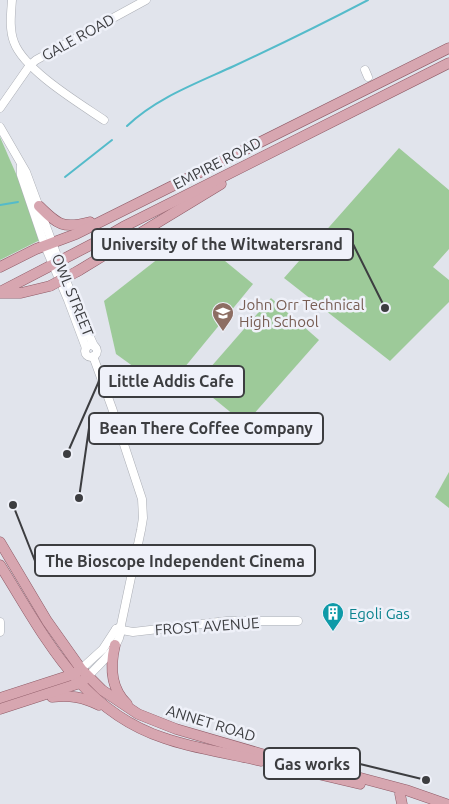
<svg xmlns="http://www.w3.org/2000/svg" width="449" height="804" font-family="Ubuntu,sans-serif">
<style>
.green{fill:#9dca99}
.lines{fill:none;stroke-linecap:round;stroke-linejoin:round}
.stream{stroke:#54bbca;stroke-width:2}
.minor-casing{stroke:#acafb6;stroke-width:9}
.major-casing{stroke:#8f5b67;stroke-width:11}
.minor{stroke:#fff;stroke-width:8}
.major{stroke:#d7a6b0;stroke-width:10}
.major-bridge-casing{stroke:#8f5b67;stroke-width:11;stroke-linecap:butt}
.major-bridge{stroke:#d7a6b0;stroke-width:10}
.labels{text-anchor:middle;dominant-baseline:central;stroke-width:5;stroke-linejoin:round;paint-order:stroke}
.street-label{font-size:15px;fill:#3c3d40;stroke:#eff1f9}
.education-label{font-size:15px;fill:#785e54;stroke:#eff1f9;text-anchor:start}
.culture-label{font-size:15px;fill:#0d838f;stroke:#eff1f9;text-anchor:start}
.leader{fill:none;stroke:#3c3d40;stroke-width:2}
.callout-dot{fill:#3c3d40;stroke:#eff1f9;stroke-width:2}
.callout{fill:#eff1f9;stroke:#3c3d40;stroke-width:2}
.callout-label{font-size:16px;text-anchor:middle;font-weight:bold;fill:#3c3d40}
</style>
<rect width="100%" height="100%" fill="#e1e4ec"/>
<g class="green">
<polygon points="0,137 44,238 0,260"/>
<polygon points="399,148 449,190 449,249 433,267 449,280 449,302 390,361 284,278"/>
<polygon points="191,233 253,284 166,390 116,354 104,301"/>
<polygon points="271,298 319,340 245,424 196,384"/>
<polygon points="449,472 449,508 435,497"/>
</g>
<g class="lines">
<g class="stream">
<path d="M127,126C156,98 197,83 234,66C279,45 324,23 368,0"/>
<polyline points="65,177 112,140"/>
<polyline points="0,205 18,202"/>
</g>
<g class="minor-casing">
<g id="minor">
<path d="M12,0C11,14 9,29 14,42C24,70 79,103 104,120"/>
<polyline points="365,70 368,77"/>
<polyline points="0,108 30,65 36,60 146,0"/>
<polyline points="0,127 26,172 73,299 94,346"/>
<polyline points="21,166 21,175 45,246 68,300 86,348"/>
<circle cx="91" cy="351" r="6"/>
<polyline points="0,622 0,632"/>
<polyline points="116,629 133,632 227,621 298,621"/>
<polyline points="81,669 103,649 116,629 120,627"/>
<path d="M87,677C100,664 123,645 121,625L141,530L143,518L142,499L112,408L93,356"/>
</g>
</g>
<g class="major-casing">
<g id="major">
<path d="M39,206C58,225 63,229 90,222"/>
<polyline points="0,267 36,249 76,234 449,48"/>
<polyline points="78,271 221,184"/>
<polyline points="0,292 102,239 123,227 449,63"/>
<polyline points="0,293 21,293 50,286"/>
<polyline points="0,542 47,621 81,669 102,690 138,714 176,729 272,757 327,769 406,790 446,804"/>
<path d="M0,565C44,635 79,710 164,738C195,749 229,753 261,761"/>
<path d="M115,645C110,666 110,688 127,704"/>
<path d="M52,697C70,695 83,697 99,705"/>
<polyline points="0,698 71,675 77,672"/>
<polyline points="0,709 80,683 84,680"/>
<polyline points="275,764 360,784"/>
<polyline points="400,794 402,804"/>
</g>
</g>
<use href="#minor" class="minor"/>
<use href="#major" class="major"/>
<g class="major-bridge-casing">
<polyline id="major-bridge" points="50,286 78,271"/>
</g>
<use href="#major-bridge" class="major-bridge"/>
</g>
<defs>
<g id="school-pin" transform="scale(1.125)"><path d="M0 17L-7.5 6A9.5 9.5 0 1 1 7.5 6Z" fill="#8d6e63" stroke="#eff1f9"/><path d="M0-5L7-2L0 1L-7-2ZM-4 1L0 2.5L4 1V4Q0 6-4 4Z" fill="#fff"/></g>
<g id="building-pin" transform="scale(1.125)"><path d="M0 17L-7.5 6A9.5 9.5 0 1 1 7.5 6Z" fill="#0f9aa8" stroke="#eff1f9"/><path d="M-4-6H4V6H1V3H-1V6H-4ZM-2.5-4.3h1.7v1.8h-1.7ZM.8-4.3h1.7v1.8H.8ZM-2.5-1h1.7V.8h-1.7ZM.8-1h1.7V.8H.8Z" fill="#fff"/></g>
</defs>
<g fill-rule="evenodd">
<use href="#school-pin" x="223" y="313"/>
<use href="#building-pin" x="333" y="613"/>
</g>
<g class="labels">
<g class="street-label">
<text transform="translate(78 37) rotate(-29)">GALE ROAD</text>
<text transform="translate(217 163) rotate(-27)">EMPIRE ROAD</text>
<text transform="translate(73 295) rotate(68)">OWL STREET</text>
<text transform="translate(207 626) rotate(-4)">FROST AVENUE</text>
<text transform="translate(211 723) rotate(17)">ANNET ROAD</text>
</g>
<g class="education-label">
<text x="239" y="304">John Orr Technical<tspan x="239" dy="17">High School</tspan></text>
</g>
<g class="culture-label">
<text x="349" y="613">Egoli Gas</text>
</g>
</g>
<path class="leader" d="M385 308L353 244M67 454L99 381M79 498L89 428M13 505L35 561M426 780L360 764"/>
<g class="callout-dot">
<circle cx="385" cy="308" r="5"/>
<circle cx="67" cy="454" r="5"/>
<circle cx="79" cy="498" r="5"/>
<circle cx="13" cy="505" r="5"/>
<circle cx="426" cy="780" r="5"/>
</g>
<g class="callout">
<rect x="92" y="229" width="261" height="31" rx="5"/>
<rect x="99" y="366" width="145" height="31" rx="5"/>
<rect x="89" y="413" width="234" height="31" rx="5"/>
<rect x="35" y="545" width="280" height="31" rx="5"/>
<rect x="264" y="748" width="96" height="31" rx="5"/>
</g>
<g class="callout-label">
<text x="222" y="250">University of the Witwatersrand</text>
<text x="171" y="387">Little Addis Cafe</text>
<text x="206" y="434">Bean There Coffee Company</text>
<text x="175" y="567">The Bioscope Independent Cinema</text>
<text x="312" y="770">Gas works</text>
</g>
</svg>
